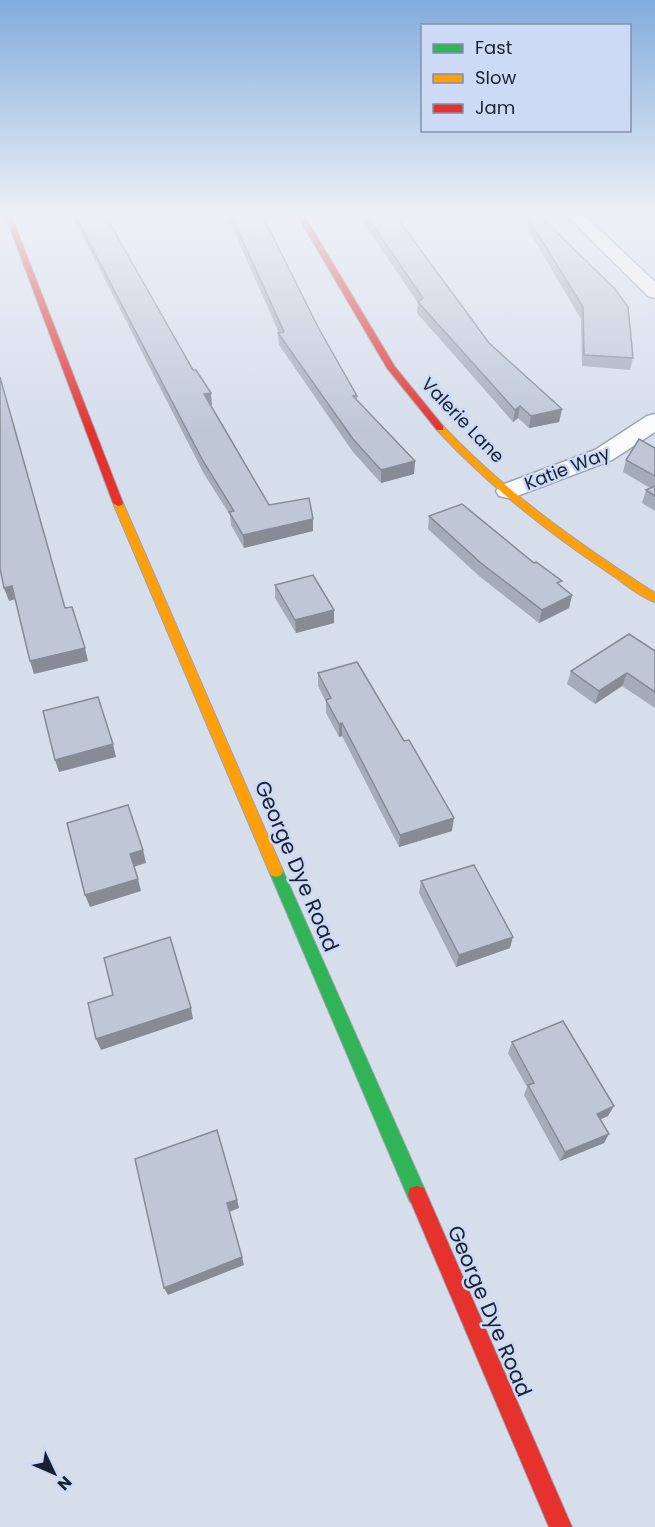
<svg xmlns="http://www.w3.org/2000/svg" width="655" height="1527" font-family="Poppins,sans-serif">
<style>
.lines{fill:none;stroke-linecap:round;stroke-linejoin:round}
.street-casing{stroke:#9ca3b2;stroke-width:3}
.fast-casing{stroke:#9ca3b2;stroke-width:2}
.slow-casing{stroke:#9ca3b2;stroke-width:2}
.jam-casing{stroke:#9ca3b2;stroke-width:2}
.street{fill:#f9fafc;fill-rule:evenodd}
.fast{fill:#30b455;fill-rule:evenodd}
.slow{fill:#ff9f0a;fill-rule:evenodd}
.jam{fill:#e5322d;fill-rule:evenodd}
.wall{fill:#a4abb9}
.shaded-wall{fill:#868b96}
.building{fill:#bfc7d7;stroke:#868b96;stroke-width:1.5}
.labels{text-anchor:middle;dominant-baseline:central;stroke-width:5;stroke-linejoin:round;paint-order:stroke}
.far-street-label{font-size:18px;fill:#182031;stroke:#ccdaf6}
.street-label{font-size:21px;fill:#182031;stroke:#ccdaf6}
</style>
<rect width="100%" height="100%" fill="#d6deec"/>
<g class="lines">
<g class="street-casing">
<g id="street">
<polygon points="566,215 584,215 655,282 655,298 648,296"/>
<polygon points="655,414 655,432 612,460 517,496 508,498 499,496 496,491 499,486 595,450 647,416"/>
</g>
</g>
<g class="fast-casing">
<polygon id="fast" points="276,865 281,867 283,871 424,1188 426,1195 424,1202 417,1204 410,1202 269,871 271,867"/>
</g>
<g class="slow-casing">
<g id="slow">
<path d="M437,426H443C506,493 579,544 655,593V602C639,597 623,582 609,573C546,531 488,485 437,430Z"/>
<polygon points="118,500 123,503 283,871 281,875 276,877 271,875 269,871 113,503"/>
</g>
</g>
<g class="jam-casing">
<g id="jam">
<polygon points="5,215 11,215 123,503 122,505 118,506 113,503"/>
<polygon points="297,215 304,215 395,367 443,426 443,430 437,430 387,368"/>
<polygon points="417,1186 424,1188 572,1527 549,1527 408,1195 410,1188"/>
</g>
</g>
<use href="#street" class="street"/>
<use href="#fast" class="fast"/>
<use href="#slow" class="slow"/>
<use href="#jam" class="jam"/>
</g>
<g class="wall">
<polygon points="72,215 105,215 212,405 211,405 269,505 313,531 244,548 231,525 230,515 204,474"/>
<polygon points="230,215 262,215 318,327 357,396 357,400 415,461 414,474 381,483 353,452 279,345 278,333 279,333 230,222"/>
<polygon points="358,215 395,215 489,343 562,409 559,422 529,428 518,418 513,422 417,313 418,303"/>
<polygon points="528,218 633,358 630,370 582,366 581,319 527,228"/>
<polygon points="655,448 655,511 642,503 646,490 650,488 623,472 626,460"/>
<polygon points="429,516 561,586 572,595 569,608 539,623 479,576 428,529"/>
<polygon points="275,585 334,623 296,633 275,598"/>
<polygon points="655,651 655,708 622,686 595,704 567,684 571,671"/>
<polygon points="318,673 452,831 399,847 342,736 339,737 326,713 326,702 318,686"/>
<polygon points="421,881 510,948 456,967 419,893"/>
<polygon points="512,1042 608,1116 601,1119 604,1143 560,1161 524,1095 527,1087 508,1053"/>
</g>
<g class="shaded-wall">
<polygon points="211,393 212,405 205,406 204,394"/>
<polygon points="520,406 518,418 513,422 515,410"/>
<polygon points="562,409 559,422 529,428 531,416"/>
<polygon points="415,461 414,474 381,483 381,470"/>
<polygon points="313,519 313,531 244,548 243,535"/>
<polygon points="12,586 16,599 9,601 4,588"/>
<polygon points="572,595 569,608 539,623 542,610"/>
<polygon points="334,610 334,623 296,633 295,620"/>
<polygon points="85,648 88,661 34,674 30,661"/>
<polygon points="627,673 622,686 595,704 599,691"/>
<polygon points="342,723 342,736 339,737 339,724"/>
<polygon points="113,744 116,757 59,772 55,760"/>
<polygon points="454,818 452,831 399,847 400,835"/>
<polygon points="143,850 146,863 133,867 130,854"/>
<polygon points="138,879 141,891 90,907 85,895"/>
<polygon points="513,937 510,948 456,967 459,955"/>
<polygon points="191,1008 193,1019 101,1050 96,1039"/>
<polygon points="614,1106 608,1116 592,1123 597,1114"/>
<polygon points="609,1134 604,1143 560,1161 565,1152"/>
<polygon points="237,1200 239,1208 229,1212 227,1203"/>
<polygon points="242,1257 244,1265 168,1295 164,1288"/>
</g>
<g class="building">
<polygon points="75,215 105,215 193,370 196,370 211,393 204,394 269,505 309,498 313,519 243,535 229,512 234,511 203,461"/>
<polygon points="231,215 262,215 318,327 357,396 353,396 415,461 381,470 353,439 278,333 284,332"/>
<polygon points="366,215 395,215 489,343 562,409 531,416 520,406 515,410 418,302 423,298"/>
<polygon points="531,215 539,215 615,289 628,307 633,358 584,355 583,307 528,218"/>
<polygon points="0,377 65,608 72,607 85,648 30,661 12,586 4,588 0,568"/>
<polygon points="639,439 655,448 655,476 626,460"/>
<polygon points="655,486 655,496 646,490"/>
<polygon points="462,504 534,563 536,562 562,581 557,583 572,595 542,610 481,563 429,516"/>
<polygon points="313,575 334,610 295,620 275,585"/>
<polygon points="629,634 655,651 655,692 627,673 599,691 571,671"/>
<polygon points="357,662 404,741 409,740 454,818 400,835 342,723 339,724 326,700 331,698 318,673"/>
<polygon points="98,697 113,744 55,760 43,711"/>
<polygon points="128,805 143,850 130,854 138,879 85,895 67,823"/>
<polygon points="474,865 513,937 459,955 421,881"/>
<polygon points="170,937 191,1008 96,1039 88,1003 113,995 104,958"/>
<polygon points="563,1021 614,1106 597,1114 609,1134 565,1152 528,1085 534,1083 512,1042"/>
<polygon points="217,1130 237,1200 227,1203 242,1257 164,1288 135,1159"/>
</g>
<linearGradient id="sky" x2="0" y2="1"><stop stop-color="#82acdd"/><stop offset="0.5" stop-color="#edf0f6"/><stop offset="1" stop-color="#edf0f6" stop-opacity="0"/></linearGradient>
<rect width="655" height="429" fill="url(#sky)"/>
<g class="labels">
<g class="far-street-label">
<text transform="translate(463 420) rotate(46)">Valerie Lane</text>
<text transform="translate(567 468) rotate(-21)">Katie Way</text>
</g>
<g class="street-label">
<text transform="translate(297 866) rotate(67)">George Dye Road</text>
<text transform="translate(490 1311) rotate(67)">George Dye Road</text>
</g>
</g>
<rect x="421" y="24" width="210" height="108" fill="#ccdaf6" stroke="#8490a7" stroke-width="1.5"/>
<rect x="433" y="44" width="30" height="9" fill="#30b455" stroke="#8490a7" stroke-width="1.5"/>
<text x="475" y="54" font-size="18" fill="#182031">Fast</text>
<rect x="433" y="74" width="30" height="9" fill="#ff9f0a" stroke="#8490a7" stroke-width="1.5"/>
<text x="475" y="84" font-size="18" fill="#182031">Slow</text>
<rect x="433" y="104" width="30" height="9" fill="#e5322d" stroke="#8490a7" stroke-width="1.5"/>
<text x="475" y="114" font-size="18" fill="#182031">Jam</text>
<g transform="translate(54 1473) rotate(134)" stroke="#ccdaf6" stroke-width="4.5" paint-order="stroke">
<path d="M0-4.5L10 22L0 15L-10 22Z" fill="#182031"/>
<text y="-9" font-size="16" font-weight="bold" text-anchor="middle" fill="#182031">N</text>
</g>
</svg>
